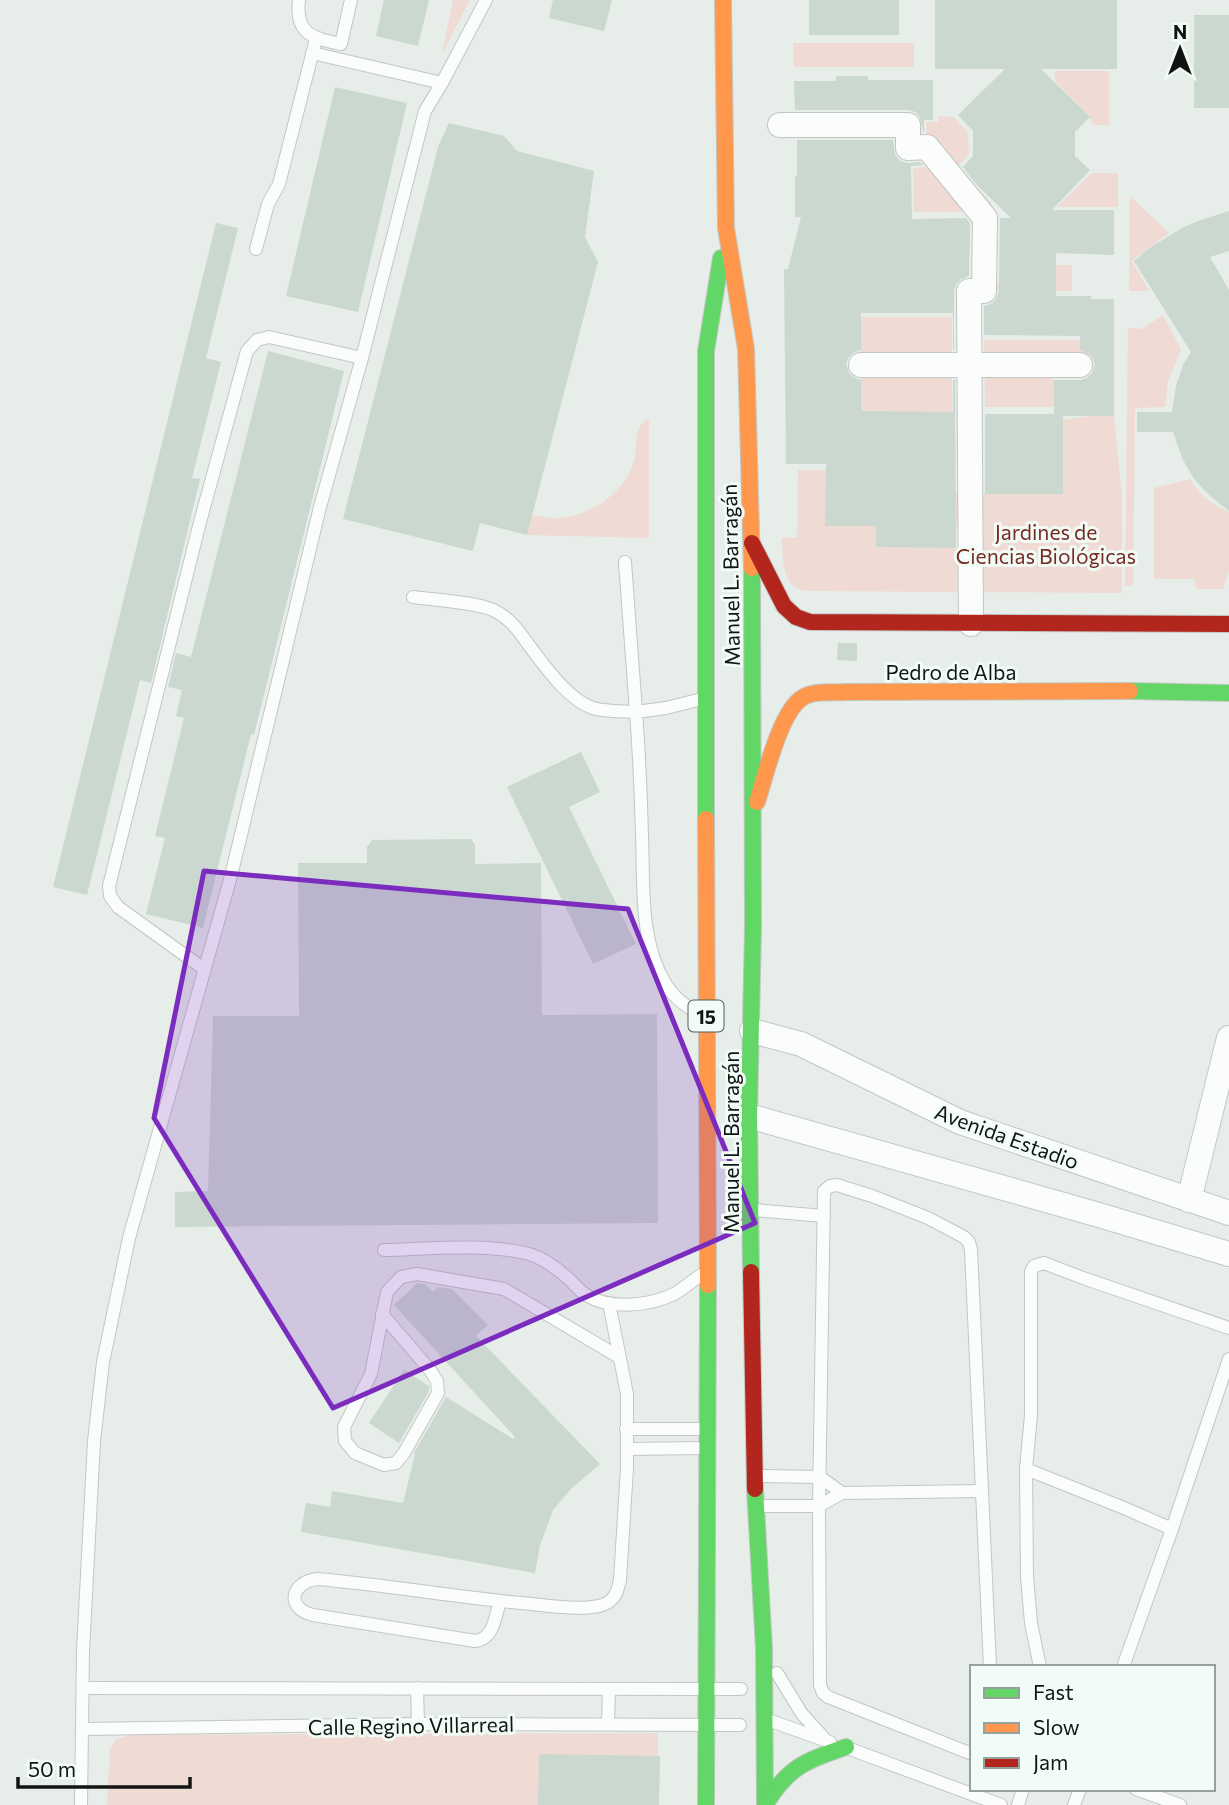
<svg xmlns="http://www.w3.org/2000/svg" width="1229" height="1805" font-family="Commissioner,sans-serif">
<style>
.green{fill:#f0dad4;fill-rule:evenodd}
.building{fill:#cad8d0}
.lines{fill:none;stroke-linecap:round;stroke-linejoin:round}
.lane-casing{stroke:#c3c7c4;stroke-width:14}
.street-casing{stroke:#c3c7c4;stroke-width:26}
.fast-casing{stroke:#c3c7c4;stroke-width:18}
.slow-casing{stroke:#c3c7c4;stroke-width:18}
.jam-casing{stroke:#c3c7c4;stroke-width:18}
.lane{stroke:#fbfcfc;stroke-width:12}
.street{stroke:#fbfcfc;stroke-width:24}
.fast{stroke:#63d668;stroke-width:16}
.slow{stroke:#ff974d;stroke-width:16}
.jam{stroke:#b3261e;stroke-width:16}
.marked{fill:#7b2cbf;fill-opacity:0.2;stroke:#7b2cbf;stroke-width:5;stroke-linejoin:round}
.labels{text-anchor:middle;dominant-baseline:central;stroke-width:6;stroke-linejoin:round;paint-order:stroke}
.shield{fill:#f2fcf6;stroke:#545a56;stroke-width:2}
.shield-label{font-size:19px;font-weight:bold;fill:#111512}
.park-label{font-size:21px;fill:#772b22;stroke:#f2fcf6}
.street-label{font-size:21px;fill:#111512;stroke:#f2fcf6}
</style>
<rect width="100%" height="100%" fill="#e7ede9"/>
<g class="green">
<polygon points="453,0 470,0 442,54"/>
<polygon points="793,43 914,43 914,67 794,67"/>
<polygon points="1055,71 1109,71 1109,125 1093,125 1090,117 1055,81"/>
<polygon points="938,116 953,117 968,132 969,154 956,168 992,203 973,212 914,212 913,168 927,167 926,122 938,122"/>
<polygon points="1092,173 1118,173 1118,207 1057,207"/>
<polygon points="1130,196 1169,233 1132,261 1149,291 1129,291"/>
<polygon points="1056,265 1072,265 1072,291 984,291 984,282 1056,282"/>
<polygon points="1163,315 1181,349 1168,382 1165,407 1135,408 1133,586 1125,586 1128,328 1142,329"/>
<polygon points="853,317 952,317 952,413 861,413 861,336"/>
<polygon points="984,340 1090,340 1090,354 1080,355 1080,377 1054,378 1054,407 985,407"/>
<path d="M1090,416H1114L1122,495V593L805,591C781,586 783,558 782,538L797,537L798,470H826V526H847V493L1063,494V420ZM877,526L971,527L970,548L876,547Z"/>
<path d="M645,420H649V538L527,535L532,515C539,516 547,518 554,518C588,518 624,495 634,461C638,447 633,431 645,420Z"/>
<path d="M1190,479C1200,496 1211,504 1229,512V571L1223,589H1196L1195,579H1154V488Z"/>
<polygon points="658,1733 658,1805 107,1805 110,1749 116,1739 130,1735"/>
</g>
<g class="building">
<polygon points="384,0 429,0 418,46 376,36"/>
<polygon points="553,0 612,0 604,31 549,18"/>
<rect x="809" y="0" width="90" height="35"/>
<polygon points="935,0 1117,0 1117,69 1041,69 1090,117 1075,132 1075,156 1090,170 1052,210 1114,210 1114,255 1056,253 1056,296 1091,296 1091,299 1114,299 1114,416 1063,416 1063,494 985,494 985,414 1054,414 1054,380 1080,380 1087,378 1092,373 1095,364 1092,357 1088,353 1080,350 1080,336 984,335 984,350 984,306 991,304 996,299 999,291 1000,218 1011,218 976,184 963,167 973,156 973,131 958,115 1005,69 935,69"/>
<rect x="1194" y="15" width="35" height="93"/>
<polygon points="836,76 868,76 868,80 933,80 933,120 924,120 924,132 923,132 920,117 915,112 909,110 795,110 794,81 836,81"/>
<polygon points="335,87 407,103 358,312 286,296"/>
<polygon points="449,123 504,136 517,151 594,171 585,237 598,262 527,535 480,523 473,551 343,519 438,147"/>
<polygon points="797,140 893,140 895,155 900,161 908,163 920,162 923,165 911,166 912,219 966,218 970,223 969,276 961,279 956,284 954,291 954,350 953,350 953,313 861,313 861,350 853,353 848,358 846,364 849,373 854,378 861,380 861,411 953,412 953,380 955,380 956,548 876,547 876,526 825,526 826,464 786,464 784,269 788,269 801,217 795,217 795,176 797,176"/>
<polygon points="1229,211 1229,251 1210,257 1229,290 1229,511 1209,495 1194,479 1183,460 1173,432 1137,432 1137,412 1172,412 1176,386 1183,365 1191,352 1134,261 1151,247 1182,228 1198,221"/>
<polygon points="216,223 238,228 206,358 221,362 192,478 200,479 151,683 140,680 87,895 53,887"/>
<polygon points="268,351 344,371 254,735 251,734 203,928 146,914 165,838 155,836 184,718 176,716 182,690 168,687 176,653 191,657"/>
<polygon points="838,643 857,643 857,661 837,660"/>
<polygon points="581,752 600,792 569,807 636,944 593,964 507,787"/>
<polygon points="471,839 475,845 475,864 541,863 542,1015 657,1014 658,1223 175,1227 175,1192 208,1191 213,1016 299,1016 298,863 367,863 367,847 372,840"/>
<polygon points="417,1283 425,1284 433,1292 438,1287 452,1289 488,1325 476,1336 600,1464 572,1488 553,1510 540,1545 535,1573 301,1532 306,1503 330,1507 332,1491 403,1503 415,1454 414,1453 446,1397 513,1439 515,1437 394,1305"/>
<polygon points="404,1370 429,1386 429,1391 399,1443 369,1423"/>
<polygon points="539,1754 660,1756 659,1805 538,1805"/>
</g>
<g class="lines">
<g class="lane-casing">
<g id="lane">
<path d="M299,0C295,34 312,38 341,44L351,0"/>
<polyline points="312,53 442,83"/>
<polyline points="256,249 268,204 279,184 316,39"/>
<path d="M413,597C435,600 475,602 493,610C509,617 519,631 528,644C543,664 568,700 593,708C606,712 622,711 636,712L625,562"/>
<polyline points="204,969 118,907 110,896 109,886 200,522 247,351 257,340 269,337 362,358"/>
<path d="M700,1014C684,1005 675,999 665,983C639,940 644,884 642,835C641,794 639,753 636,712L666,708L702,699"/>
<polyline points="754,1210 824,1216"/>
<path d="M384,1250C427,1249 487,1243 529,1254C543,1258 559,1270 570,1280C575,1285 580,1291 586,1295C610,1310 649,1306 674,1294C683,1289 692,1281 701,1275"/>
<polyline points="382,1314 430,1370 437,1381 438,1393 404,1453 396,1463 384,1465 355,1453 345,1441 344,1427 371,1374 387,1292 401,1277 417,1274 504,1289 619,1357"/>
<polyline points="626,1429 704,1429"/>
<polyline points="627,1449 703,1448"/>
<polyline points="1026,1469 1124,1508 1172,1529"/>
<polyline points="757,1476 820,1477 842,1493"/>
<polyline points="757,1506 819,1506 842,1493 981,1491"/>
<path d="M500,1601C495,1617 494,1639 475,1641L313,1615C285,1608 291,1582 317,1579C389,1585 460,1598 532,1604C552,1606 590,1612 607,1603C616,1598 618,1589 620,1580L627,1468V1394L609,1303"/>
<polyline points="1040,1667 1031,1623 1027,1577 1026,1469 1031,1415 1031,1271 1034,1266 1044,1263 1049,1265 1083,1278 1229,1328"/>
<polyline points="1123,1667 1172,1529 1229,1359"/>
<polyline points="777,1673 802,1714 823,1737"/>
<polyline points="83,1688 741,1689"/>
<polyline points="417,1688 418,1724"/>
<polyline points="768,1720 830,1742"/>
<polyline points="608,1724 609,1689"/>
<polyline points="82,1729 418,1724 740,1725"/>
<polyline points="850,1749 1001,1805"/>
<polyline points="972,1754 828,1697 823,1693 820,1685 819,1506 824,1191 830,1186 837,1185 872,1196 928,1218 964,1237 969,1242 971,1250 990,1667"/>
<polyline points="1136,1789 1180,1805"/>
<polyline points="81,1805 83,1651 94,1441 103,1362 129,1238 231,876 320,507 362,358 425,111 442,83 486,0"/>
<polyline points="1018,1805 1023,1789"/>
<polyline points="1074,1805 1080,1789"/>
</g>
</g>
<g class="street-casing">
<g id="street">
<polyline points="780,125 908,125 908,148 927,147 985,218 984,291 969,291 971,624"/>
<polyline points="861,365 1080,365"/>
<polyline points="752,1031 801,1044 960,1122 1229,1213"/>
<polyline points="749,1116 1099,1215 1229,1254"/>
<polyline points="1189,1200 1229,1038"/>
</g>
</g>
<g class="fast-casing">
<g id="fast">
<polyline points="1130,691 1229,693"/>
<polyline points="706,819 706,351 721,258"/>
<polyline points="751,1272 749,1116 753,927 752,568"/>
<polyline points="755,1489 764,1649 765,1805"/>
<polyline points="706,1805 708,1285"/>
<path d="M765,1805C788,1767 805,1761 846,1747"/>
</g>
</g>
<g class="slow-casing">
<g id="slow">
<polyline points="723,0 726,228 746,349 752,568"/>
<path d="M757,802C765,777 780,712 802,698C814,690 832,693 845,692L1130,691"/>
<polyline points="706,819 708,1285"/>
</g>
</g>
<g class="jam-casing">
<g id="jam">
<polyline points="752,543 784,606 796,617 810,622 1229,624"/>
<polyline points="751,1272 755,1489"/>
</g>
</g>
<use href="#lane" class="lane"/>
<use href="#street" class="street"/>
<use href="#fast" class="fast"/>
<use href="#slow" class="slow"/>
<use href="#jam" class="jam"/>
</g>
<path class="marked" d="M204,871L628,909L755,1223L333,1408L154,1118Z"/>
<g class="labels">
<rect class="shield" x="688.5" y="1000.5" width="35" height="31" rx="5"/>
<g class="shield-label">
<text x="706" y="1016">15</text>
</g>
<g class="park-label">
<text x="1046" y="531">Jardines de<tspan x="1046" dy="24">Ciencias Biológicas</tspan></text>
</g>
<g class="street-label">
<text transform="translate(730 575) rotate(-91)">Manuel L. Barragán</text>
<text x="951" y="671">Pedro de Alba</text>
<text transform="translate(1007 1136) rotate(20)">Avenida Estadio</text>
<text transform="translate(730 1142) rotate(-90)">Manuel L. Barragán</text>
<text transform="translate(411 1725) rotate(-1)">Calle Regino Villarreal</text>
</g>
</g>
<rect x="970" y="1665" width="245" height="126" fill="#f2fcf6" stroke="#98a09b" stroke-width="2"/>
<rect x="984" y="1688" width="35" height="10" fill="#63d668" stroke="#98a09b" stroke-width="2"/>
<text x="1033" y="1700" font-size="21" fill="#111512">Fast</text>
<rect x="984" y="1723" width="35" height="10" fill="#ff974d" stroke="#98a09b" stroke-width="2"/>
<text x="1033" y="1735" font-size="21" fill="#111512">Slow</text>
<rect x="984" y="1758" width="35" height="10" fill="#b3261e" stroke="#98a09b" stroke-width="2"/>
<text x="1033" y="1770" font-size="21" fill="#111512">Jam</text>
<g transform="translate(1180 49)" stroke="#f2fcf6" stroke-width="5" paint-order="stroke">
<path d="M0-5L12 26L0 18L-12 26Z" fill="#111512"/>
<text y="-10" font-size="19" font-weight="bold" text-anchor="middle" fill="#111512">N</text>
</g>
<path d="M18 1777v10h172v-10" fill="none" stroke="#111512" stroke-width="3.5"/>
<text x="28" y="1777" font-size="21" fill="#111512" stroke="#f2fcf6" stroke-width="5" paint-order="stroke">50 m</text>
</svg>
